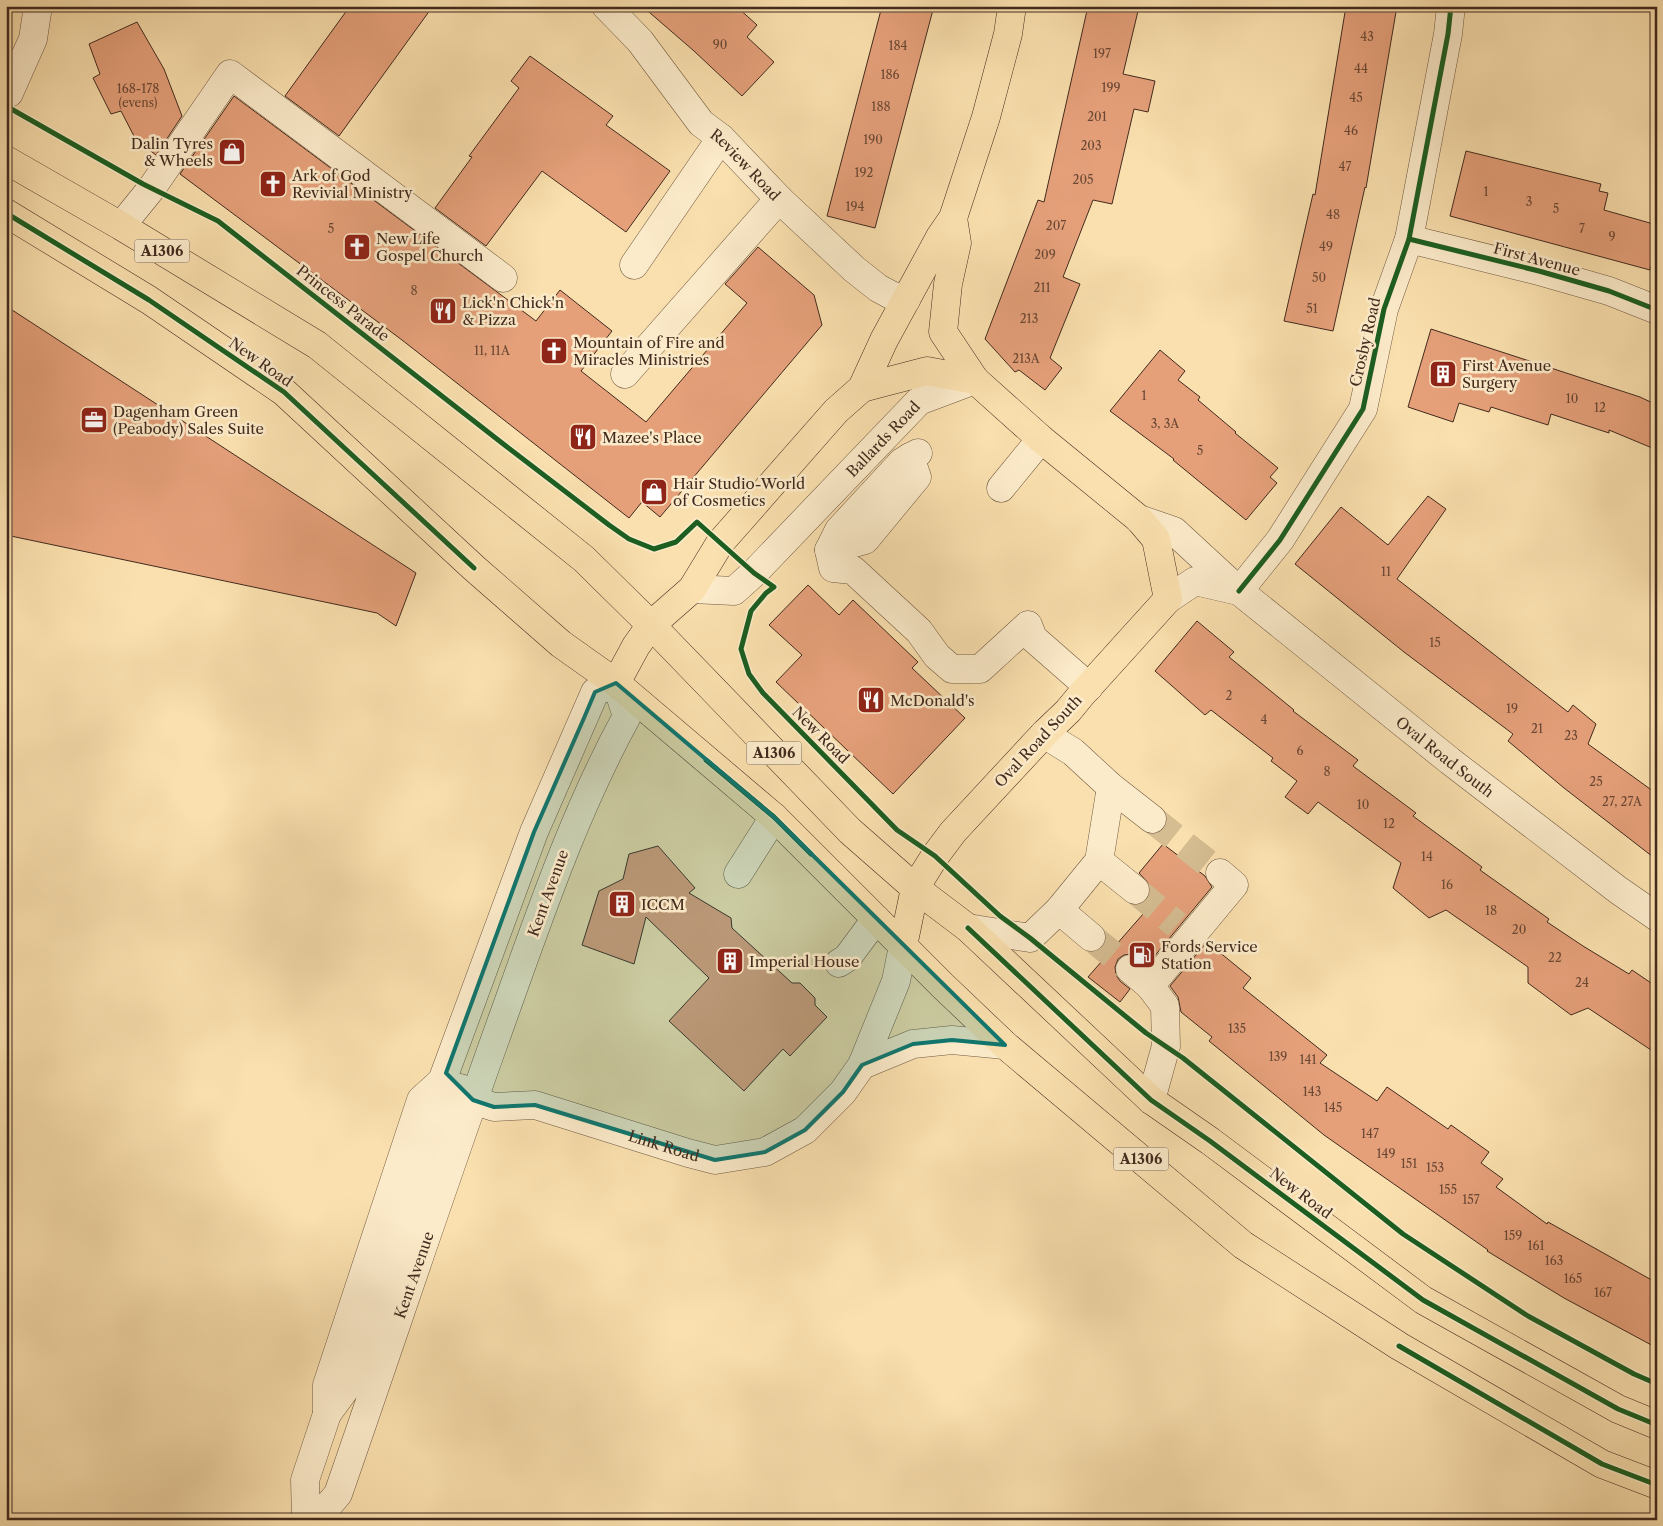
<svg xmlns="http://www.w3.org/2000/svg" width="1663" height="1526" font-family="'Libre Caslon Text',serif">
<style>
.building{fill:#e5a07a;stroke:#422a1e}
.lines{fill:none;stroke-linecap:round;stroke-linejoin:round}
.minor-tunnel{stroke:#d5bc91;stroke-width:28;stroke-dasharray:28 14;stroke-linecap:butt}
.minor-casing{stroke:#705842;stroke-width:29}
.major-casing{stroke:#422a1e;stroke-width:29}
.minor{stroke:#fcebca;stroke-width:28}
.major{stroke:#fae0ae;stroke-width:28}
.cycleway-casing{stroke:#fcebca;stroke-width:8}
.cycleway{stroke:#1b5e20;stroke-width:5}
.marked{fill:#0f766e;fill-opacity:0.2;stroke:#0f766e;stroke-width:4;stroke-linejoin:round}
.labels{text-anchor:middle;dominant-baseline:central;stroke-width:5;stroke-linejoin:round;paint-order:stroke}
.number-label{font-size:12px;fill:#6b4835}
.shield{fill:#fcebca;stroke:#7a6452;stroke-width:1}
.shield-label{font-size:14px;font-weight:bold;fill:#422a1e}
.poi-label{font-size:15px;fill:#422a1e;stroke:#fcebca;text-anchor:start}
.street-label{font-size:15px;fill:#422a1e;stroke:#fcebca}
</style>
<rect width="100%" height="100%" fill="#fae0ae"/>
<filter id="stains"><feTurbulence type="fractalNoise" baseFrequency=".004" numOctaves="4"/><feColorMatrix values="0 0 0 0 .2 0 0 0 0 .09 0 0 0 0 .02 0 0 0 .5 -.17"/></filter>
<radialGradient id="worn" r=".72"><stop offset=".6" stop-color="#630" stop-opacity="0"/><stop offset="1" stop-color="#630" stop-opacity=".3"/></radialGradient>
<g class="building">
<polygon points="350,6 433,6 339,136 285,96"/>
<polygon points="642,6 736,6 757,25 747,37 774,62 742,96 694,51"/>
<polygon points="882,6 934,6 875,228 827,216"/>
<polygon points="1088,6 1120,6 1138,11 1123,74 1155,81 1148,112 1134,109 1112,204 1093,200 1063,277 1080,284 1050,358 1062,368 1045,390 1019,370 1015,372 985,339 1038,200 1044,202"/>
<polygon points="1346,6 1397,6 1366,188 1365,187 1333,331 1284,321 1313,194 1315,195"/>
<polygon points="137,22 164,69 182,116 156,155 136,140 121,111 111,114 93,78 100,74 89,44"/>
<polygon points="530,56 613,116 606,125 670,171 626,232 542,171 486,246 435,208 472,157 469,156 519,88 511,81"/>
<polygon points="234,96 536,321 560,290 612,331 581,371 646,422 747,303 725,284 758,247 814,295 822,325 660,517 642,502 629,518 402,340 180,174"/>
<polygon points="1466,151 1601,184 1599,191 1608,193 1604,210 1657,225 1657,245 1650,270 1450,216"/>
<polygon points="6,306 416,573 396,626 377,613 6,535"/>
<polygon points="1431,329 1640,397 1657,405 1657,450 1609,430 1609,433 1551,414 1548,425 1491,407 1489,412 1459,403 1453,422 1408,407"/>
<polygon points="1160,350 1185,371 1178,380 1200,397 1198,400 1236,432 1235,433 1278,468 1270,477 1277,483 1246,520 1173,460 1174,459 1110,411"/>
<polygon points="1428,496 1446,509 1397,579 1568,712 1573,705 1596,724 1588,744 1657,794 1657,860 1564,788 1508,741 1513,734 1404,652 1295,564 1341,507 1388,545"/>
<polygon points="808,585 839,615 853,600 918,662 912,668 965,718 893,794 776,682 802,655 769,625"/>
<polygon points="1197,621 1234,652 1229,657 1294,710 1293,711 1358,760 1353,766 1416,813 1413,816 1482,867 1480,870 1549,919 1547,922 1583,946 1629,974 1632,970 1657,987 1657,1054 1588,1008 1571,1015 1528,983 1528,967 1446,910 1429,918 1393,888 1401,863 1318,802 1308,814 1285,797 1297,781 1271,761 1273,758 1211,710 1205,715 1155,671"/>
<polygon points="1163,844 1205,876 1212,887 1148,964 1140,957 1132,954 1124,955 1118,959 1115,967 1116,975 1120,981 1130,989 1120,1002 1088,977 1157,898 1150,893 1149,884 1139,873"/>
<polygon points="658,846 695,888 689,893 731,918 732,928 792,983 800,983 815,998 815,1005 827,1017 790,1056 783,1049 744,1091 669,1021 709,978 646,917 634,964 582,945 599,891 623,879 629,854"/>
<polygon points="1207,942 1251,978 1243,988 1327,1055 1320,1063 1377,1101 1387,1087 1448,1129 1451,1125 1489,1152 1481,1163 1503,1179 1496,1187 1547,1224 1548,1222 1657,1283 1657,1348 1564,1298 1487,1251 1488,1250 1324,1135 1209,1041 1212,1037 1181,1012 1178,997 1170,986"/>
</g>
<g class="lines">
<g class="minor-tunnel">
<polyline points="1152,819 1220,873"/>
<polyline points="1135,890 1177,925"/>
<polyline points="1091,937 1130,969"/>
</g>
<g class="minor-casing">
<g id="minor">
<path id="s1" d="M606,6L640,41L701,123L721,138L779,199L854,269L878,288L891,295L906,300"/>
<polyline points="9,93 33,39 38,6"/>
<polyline points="121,226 151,189 230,74 503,278"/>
<polyline points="1409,239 1539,271 1609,291 1657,310"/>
<polyline points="634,265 721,138"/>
<polyline points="625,374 779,199"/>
<polyline points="918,453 902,462 839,530 829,550 833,568 853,570 919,631 937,656 952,669 980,669 1028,625 1033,638 1089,687"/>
<polyline points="1001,488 1041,439"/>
<path id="s2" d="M1139,519L1174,531L1239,591L1450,761L1618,890L1657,917"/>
<polyline points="829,550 865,540 917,477 910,457"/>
<path id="s3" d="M692,589L734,591L754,573L919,401L975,380"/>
<polyline points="1239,591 1280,540 1363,409 1384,309 1409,239 1448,34 1451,6"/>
<polyline points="1168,599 1195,581 1238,591"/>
<polyline points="1044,734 1073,752 1111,787 1152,819"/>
<polyline points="1099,861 1135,890"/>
<polyline points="738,874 774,817"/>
<polyline points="1059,910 1099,861 1111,787"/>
<polyline points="968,928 1030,938 1059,910 1091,937"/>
<polyline points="839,963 847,958 876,919"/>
<polyline points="1130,969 1150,986"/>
<polyline points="862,1065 913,1044 952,1040 1005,1045"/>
<path id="s4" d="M460,1088L473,1100L494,1107L535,1105L688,1153L715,1160L765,1152L805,1130L843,1092L862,1065L896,981L903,946"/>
<polyline points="1151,1100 1166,1046 1165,1006 1150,986 1234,885 1220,873"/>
<polyline points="327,1414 327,1385 421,1100 442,1081"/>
<path d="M306,1520L305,1480L327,1414L346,1388L443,1105L442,1081L534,832L595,692L616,683L627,716C574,813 539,917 502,1020C445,1178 393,1336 338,1494L316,1520"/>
</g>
</g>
<g class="major-casing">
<g id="major">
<polyline points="6,160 121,226 317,345 584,559 651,625 850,831 915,888 968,928 1151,1100 1210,1141 1423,1300 1618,1409 1657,1425"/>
<polyline points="6,213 149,300 284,392 474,568 561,644 616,683 774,817 943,986 1005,1045 1243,1245 1399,1346 1602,1464 1657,1485"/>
<polyline points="953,218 957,243 948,284 943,332 975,380"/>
<polyline points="862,388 927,371 975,380 1041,439 1139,519 1156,539 1168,599 1082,694 1068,711 1044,734 953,832 935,856 915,888 903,946"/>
<polyline points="616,683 636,646 651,625 692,589 720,543 836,411 862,388 884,340 940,237 953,218 986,117 1008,34 1012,6"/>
</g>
</g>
<use href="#minor" class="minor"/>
<use href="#major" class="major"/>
<g class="cycleway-casing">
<g id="cycleway">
<polyline points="6,106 143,184 218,221 502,443 609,525 629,539 654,549 676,542 697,522 754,573 774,587 766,593 751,611 741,649 749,674 763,693 897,830 935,856 1000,916 1030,938 1146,1033 1183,1058 1403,1234 1528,1316 1634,1374 1657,1384"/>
<polyline points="6,213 149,300 284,392 474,568"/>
<polyline points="1409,239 1539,271 1609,291 1657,310"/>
<polyline points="1239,591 1280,540 1363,409 1384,309 1409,239 1448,34 1451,6"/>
<polyline points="706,760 774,817 811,854"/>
<polyline points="968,928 1151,1100 1210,1141 1423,1300 1618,1409 1657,1425"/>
<polyline points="1399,1346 1602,1464 1657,1485"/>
</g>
</g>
<use href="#cycleway" class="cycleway"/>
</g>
<path class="marked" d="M616,683L774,817L1005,1045L952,1040L913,1044L862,1065L843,1092L805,1130L765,1152L715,1160L535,1105L494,1107L473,1100L446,1073L534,832L584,718L595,692Z"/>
<defs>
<g id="shop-square" transform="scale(1.4375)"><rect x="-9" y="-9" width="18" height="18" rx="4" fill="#8f2418" stroke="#fcebca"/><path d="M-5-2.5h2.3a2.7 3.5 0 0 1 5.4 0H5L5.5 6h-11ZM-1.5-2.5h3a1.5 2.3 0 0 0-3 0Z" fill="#fff"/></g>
<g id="church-square" transform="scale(1.4375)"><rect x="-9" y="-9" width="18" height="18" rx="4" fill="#8f2418" stroke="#fcebca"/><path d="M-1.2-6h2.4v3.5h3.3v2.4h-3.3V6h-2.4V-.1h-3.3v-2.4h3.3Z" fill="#fff"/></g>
<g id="restaurant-square" transform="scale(1.4375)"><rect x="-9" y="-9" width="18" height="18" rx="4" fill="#8f2418" stroke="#fcebca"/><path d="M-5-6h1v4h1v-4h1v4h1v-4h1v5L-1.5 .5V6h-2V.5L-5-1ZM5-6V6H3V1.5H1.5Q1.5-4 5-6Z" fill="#fff"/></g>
<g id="building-square" transform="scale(1.4375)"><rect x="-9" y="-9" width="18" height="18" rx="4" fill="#8f2418" stroke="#fcebca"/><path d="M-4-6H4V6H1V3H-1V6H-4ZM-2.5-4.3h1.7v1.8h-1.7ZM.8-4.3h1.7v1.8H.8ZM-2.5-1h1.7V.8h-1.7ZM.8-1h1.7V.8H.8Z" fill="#fff"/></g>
<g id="office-square" transform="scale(1.4375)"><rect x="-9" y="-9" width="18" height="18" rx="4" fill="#8f2418" stroke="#fcebca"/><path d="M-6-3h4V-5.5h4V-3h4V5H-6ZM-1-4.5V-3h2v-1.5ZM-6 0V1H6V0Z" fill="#fff"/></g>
<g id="fuel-square" transform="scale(1.4375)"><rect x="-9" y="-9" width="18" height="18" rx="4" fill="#8f2418" stroke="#fcebca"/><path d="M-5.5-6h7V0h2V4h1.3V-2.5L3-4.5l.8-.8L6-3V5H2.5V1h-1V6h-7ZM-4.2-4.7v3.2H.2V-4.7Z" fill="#fff"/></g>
</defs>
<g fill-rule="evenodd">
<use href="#shop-square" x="232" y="152"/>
<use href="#church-square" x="273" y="184"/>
<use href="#church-square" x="357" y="247"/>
<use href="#restaurant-square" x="443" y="311"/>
<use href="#church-square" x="554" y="351"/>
<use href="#building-square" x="1443" y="374"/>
<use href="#office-square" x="94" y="420"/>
<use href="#restaurant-square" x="583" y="437"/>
<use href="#shop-square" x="654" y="492"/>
<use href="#restaurant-square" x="871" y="700"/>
<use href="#building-square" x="622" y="904"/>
<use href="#fuel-square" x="1142" y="955"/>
<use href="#building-square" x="730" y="961"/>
</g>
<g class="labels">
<g class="number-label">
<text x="1367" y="36">43</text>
<text x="720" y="44">90</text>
<text x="898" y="45">184</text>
<text x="1102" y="53">197</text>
<text x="1361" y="68">44</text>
<text x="890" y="74">186</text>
<text x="1111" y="87">199</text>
<text x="138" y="88">168-178<tspan x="138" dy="14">(evens)</tspan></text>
<text x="1356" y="97">45</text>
<text x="881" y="106">188</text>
<text x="1097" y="116">201</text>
<text x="1351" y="130">46</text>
<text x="873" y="139">190</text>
<text x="1091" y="145">203</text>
<text x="1345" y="166">47</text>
<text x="864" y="172">192</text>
<text x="1083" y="179">205</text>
<text x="1486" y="191">1</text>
<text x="1529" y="201">3</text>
<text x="855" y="206">194</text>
<text x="1556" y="208">5</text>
<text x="1333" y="214">48</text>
<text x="1056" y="225">207</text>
<text x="331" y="228">5</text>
<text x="1582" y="228">7</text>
<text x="1612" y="236">9</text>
<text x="1326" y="246">49</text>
<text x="1045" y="254">209</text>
<text x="1319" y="277">50</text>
<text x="1042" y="287">211</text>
<text x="414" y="290">8</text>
<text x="1312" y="308">51</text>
<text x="1029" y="318">213</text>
<text x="492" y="350">11, 11A</text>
<text x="1026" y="358">213A</text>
<text x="1144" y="395">1</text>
<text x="1572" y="398">10</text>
<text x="1600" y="407">12</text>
<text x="1165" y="423">3, 3A</text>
<text x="1200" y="450">5</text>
<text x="1386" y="571">11</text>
<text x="1435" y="642">15</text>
<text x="1229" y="695">2</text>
<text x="1512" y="708">19</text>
<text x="1264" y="719">4</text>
<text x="1537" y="728">21</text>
<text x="1571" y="735">23</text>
<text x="1300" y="750">6</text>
<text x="1327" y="771">8</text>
<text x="1596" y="781">25</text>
<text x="1622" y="801">27, 27A</text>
<text x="1363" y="804">10</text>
<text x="1389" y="823">12</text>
<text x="1427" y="856">14</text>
<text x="1447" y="884">16</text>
<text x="1491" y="910">18</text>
<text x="1519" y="929">20</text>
<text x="1555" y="957">22</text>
<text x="1582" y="982">24</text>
<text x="1237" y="1028">135</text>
<text x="1278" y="1056">139</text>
<text x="1308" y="1059">141</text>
<text x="1312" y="1091">143</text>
<text x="1333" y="1107">145</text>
<text x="1370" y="1133">147</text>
<text x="1386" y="1153">149</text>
<text x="1409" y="1163">151</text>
<text x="1435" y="1167">153</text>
<text x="1448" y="1189">155</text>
<text x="1471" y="1199">157</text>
<text x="1513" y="1235">159</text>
<text x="1536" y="1245">161</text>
<text x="1554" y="1260">163</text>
<text x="1573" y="1278">165</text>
<text x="1603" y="1292">167</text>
</g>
<g class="shield">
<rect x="134.5" y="239.5" width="55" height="23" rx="4"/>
<rect x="746.5" y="741.5" width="55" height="23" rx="4"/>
<rect x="1113.5" y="1147.5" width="55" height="23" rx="4"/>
</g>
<g class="shield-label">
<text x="162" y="251">A1306</text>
<text x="774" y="753">A1306</text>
<text x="1141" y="1159">A1306</text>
</g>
<g class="poi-label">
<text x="213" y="143" text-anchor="end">Dalin Tyres<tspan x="213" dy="17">&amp; Wheels</tspan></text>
<text x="292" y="175">Ark of God<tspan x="292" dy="17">Revivial Ministry</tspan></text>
<text x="376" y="238">New Life<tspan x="376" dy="17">Gospel Church</tspan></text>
<text x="462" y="302">Lick'n Chick'n<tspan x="462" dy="17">&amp; Pizza</tspan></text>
<text x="573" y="342">Mountain of Fire and<tspan x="573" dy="17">Miracles Ministries</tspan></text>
<text x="1462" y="365">First Avenue<tspan x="1462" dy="17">Surgery</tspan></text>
<text x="113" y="411">Dagenham Green<tspan x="113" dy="17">(Peabody) Sales Suite</tspan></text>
<text x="602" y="437">Mazee's Place</text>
<text x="673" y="483">Hair Studio-World<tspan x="673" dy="17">of Cosmetics</tspan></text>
<text x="890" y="700">McDonald's</text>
<text x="641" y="904">ICCM</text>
<text x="1161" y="946">Fords Service<tspan x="1161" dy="17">Station</tspan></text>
<text x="749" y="961">Imperial House</text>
</g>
<g class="street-label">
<text stroke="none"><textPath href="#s1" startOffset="212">Review Road</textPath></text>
<text transform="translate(1537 259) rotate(15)">First Avenue</text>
<text transform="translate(343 303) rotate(38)">Princess Parade</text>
<text transform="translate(1365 342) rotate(-77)">Crosby Road</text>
<text transform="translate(261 362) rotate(35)">New Road</text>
<text stroke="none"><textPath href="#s3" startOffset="255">Ballards Road</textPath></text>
<text transform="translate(821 735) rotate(45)">New Road</text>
<text transform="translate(1038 741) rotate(-47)">Oval Road South</text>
<text stroke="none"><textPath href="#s2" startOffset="390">Oval Road South</textPath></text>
<text transform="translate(548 893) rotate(-70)">Kent Avenue</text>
<text stroke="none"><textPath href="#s4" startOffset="216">Link Road</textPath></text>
<text transform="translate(1301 1193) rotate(37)">New Road</text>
<text transform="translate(414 1275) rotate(-71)">Kent Avenue</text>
</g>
</g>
<rect width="1663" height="1526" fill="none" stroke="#fae0ae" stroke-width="25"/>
<rect x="8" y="8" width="1648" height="1511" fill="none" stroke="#422a1e" stroke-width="2.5"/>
<rect x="12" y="12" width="1638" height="1501" fill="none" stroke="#422a1e"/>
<rect width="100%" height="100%" filter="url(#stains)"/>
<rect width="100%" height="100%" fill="url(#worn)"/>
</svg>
